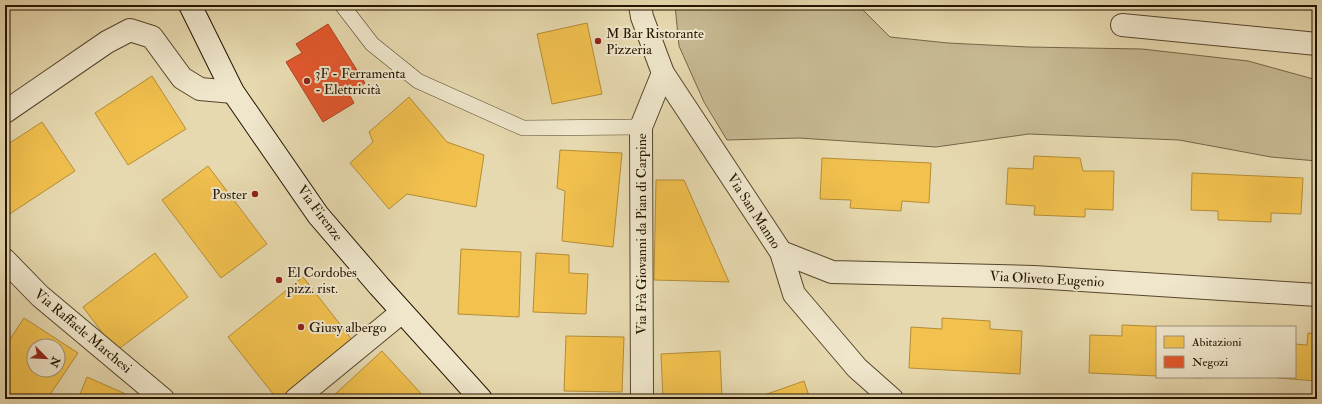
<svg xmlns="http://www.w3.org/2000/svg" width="1322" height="404" font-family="'IM FELL Double Pica',serif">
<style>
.park{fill:#c6b891;stroke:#766648}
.homes{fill:#f2c14e;stroke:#b48d37;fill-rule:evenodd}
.shops{fill:#e4572e;stroke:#ab4320}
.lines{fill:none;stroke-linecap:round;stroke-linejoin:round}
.lane-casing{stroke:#56462c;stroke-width:16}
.street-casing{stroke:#56462c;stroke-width:24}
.secondary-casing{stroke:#251500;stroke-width:24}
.lane{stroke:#efe6cb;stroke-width:15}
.street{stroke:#efe6cb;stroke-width:22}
.secondary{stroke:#efe6cb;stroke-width:22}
.poi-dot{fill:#8f2418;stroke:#efe6cb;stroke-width:1.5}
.labels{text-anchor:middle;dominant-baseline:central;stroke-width:4;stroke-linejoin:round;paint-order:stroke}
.poi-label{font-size:14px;fill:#251500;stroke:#efe6cb;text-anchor:start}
.street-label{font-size:14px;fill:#251500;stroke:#efe6cb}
</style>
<rect width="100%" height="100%" fill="#e7d9af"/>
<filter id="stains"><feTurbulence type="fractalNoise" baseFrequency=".005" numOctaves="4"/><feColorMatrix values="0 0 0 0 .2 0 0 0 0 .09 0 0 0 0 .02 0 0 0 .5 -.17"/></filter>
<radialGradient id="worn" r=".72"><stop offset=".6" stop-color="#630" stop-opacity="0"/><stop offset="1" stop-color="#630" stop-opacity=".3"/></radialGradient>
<polygon class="park" points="675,5 858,5 890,37 948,43 1028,47 1142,49 1248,61 1317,80 1317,161 1271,157 1179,140 1029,134 936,147 799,138 727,140 704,102 679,46"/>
<g class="homes">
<polygon points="587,23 602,94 552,104 537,34"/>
<polygon points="152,76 186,129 128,165 95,113"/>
<polygon points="409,97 447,142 484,155 476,207 407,194 389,209 350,163 373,142 369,132"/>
<polygon points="42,122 75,171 5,217 5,146"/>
<polygon points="560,150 622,153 613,247 562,241 565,191 557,188"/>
<polygon points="1034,156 1080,158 1083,171 1114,171 1113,210 1085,209 1085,217 1034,215 1035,206 1006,204 1008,168 1033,169"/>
<polygon points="822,158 931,163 929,203 902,201 901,211 850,208 851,200 820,199"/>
<polygon points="208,166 267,244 221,278 162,200"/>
<polygon points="1192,173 1303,178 1301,214 1271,213 1271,222 1218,220 1218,211 1191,210"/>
<polygon points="656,180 684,180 729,282 654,280"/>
<polygon points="461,249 521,252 519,317 458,314"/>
<polygon points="155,253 188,297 116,351 83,307"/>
<polygon points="536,253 569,255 569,273 588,274 586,314 533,312"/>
<polygon points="303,277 353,341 282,399 277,399 228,337"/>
<path d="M24,318L78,353L47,399H5V347ZM34,346H58V370H34Z"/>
<polygon points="942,318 990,321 990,329 1022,331 1020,374 909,368 911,327 942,329"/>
<polygon points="1122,325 1171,327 1157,327 1157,376 1089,373 1090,335 1122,336"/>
<polygon points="1308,333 1317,334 1317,381 1278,378 1295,377 1295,344 1307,345"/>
<polygon points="566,336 624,337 622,392 564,391"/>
<polygon points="382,351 426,399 335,399 333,396"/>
<polygon points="720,351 722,399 663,399 661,354"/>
<polygon points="87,377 137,399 78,399"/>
<polygon points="1172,377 1202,377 1202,378"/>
<polygon points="804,381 810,399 753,399"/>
<polygon points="587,397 624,398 624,399 587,399"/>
</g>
<polygon class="shops" points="328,24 365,83 349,94 354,103 323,122 286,62 302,53 296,44"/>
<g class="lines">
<g class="lane-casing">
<polyline id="lane" points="342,5 372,44 418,81 523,128 641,127"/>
</g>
<g class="street-casing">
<g id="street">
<polyline points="640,5 642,17 663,73 781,252 794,294 857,368 892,399"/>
<polyline points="1122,25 1317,44"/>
<polyline points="5,112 107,42 130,30 152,37 182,78 200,89 233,92"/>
<polyline points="781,252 832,272 1034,277 1317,295"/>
<polyline points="5,260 40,296 163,399"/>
<polyline points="296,399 402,312"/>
<polyline points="642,399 641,127 663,73"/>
</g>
</g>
<g class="secondary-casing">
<polyline id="secondary" points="190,5 233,92 318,215 379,286 481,399"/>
</g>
<use href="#lane" class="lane"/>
<use href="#street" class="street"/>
<use href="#secondary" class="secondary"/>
</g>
<g class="poi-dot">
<circle cx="598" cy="41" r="4"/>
<circle cx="307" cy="81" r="4"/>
<circle cx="255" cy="194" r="4"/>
<circle cx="279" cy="280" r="4"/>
<circle cx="301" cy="327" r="4"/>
</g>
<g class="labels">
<g class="poi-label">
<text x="606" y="33">M Bar Ristorante<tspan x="606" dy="16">Pizzeria</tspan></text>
<text x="315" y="73">3F - Ferramenta<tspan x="315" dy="16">- Elettricità</tspan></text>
<text x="247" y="194" text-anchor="end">Poster</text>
<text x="287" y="272">El Cordobes<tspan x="287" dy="16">pizz. rist.</tspan></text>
<text x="309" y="327">Giusy albergo</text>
</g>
<g class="street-label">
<text transform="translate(754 211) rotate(57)">Via San Manno</text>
<text transform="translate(320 213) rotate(53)">Via Firenze</text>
<text transform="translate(641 234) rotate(-90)">Via Frà Giovanni da Pian di Carpine</text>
<text transform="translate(1047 279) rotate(3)">Via Oliveto Eugenio</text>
<text transform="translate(83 331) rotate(40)">Via Raffaele Marchesi</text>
</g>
</g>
<rect width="1322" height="404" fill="none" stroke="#e7d9af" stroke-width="20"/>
<rect x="6" y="6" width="1310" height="392" fill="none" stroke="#251500" stroke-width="2"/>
<rect x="10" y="10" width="1302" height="384" fill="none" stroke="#251500"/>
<rect x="1156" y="326" width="140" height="52" fill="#efe6cb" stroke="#9e927a"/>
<rect x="1164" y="336" width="20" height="12" fill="#f2c14e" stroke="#9e927a"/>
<text x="1192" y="346" font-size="12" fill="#251500">Abitazioni</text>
<rect x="1164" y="356" width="20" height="12" fill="#e4572e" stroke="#9e927a"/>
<text x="1192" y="366" font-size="12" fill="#251500">Negozi</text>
<g transform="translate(46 358) rotate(114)"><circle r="19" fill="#efe6cb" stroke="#9e927a"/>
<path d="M0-3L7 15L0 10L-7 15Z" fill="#8f2418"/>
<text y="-6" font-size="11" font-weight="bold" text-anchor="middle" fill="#251500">N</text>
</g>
<rect width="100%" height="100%" filter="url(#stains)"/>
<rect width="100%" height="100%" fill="url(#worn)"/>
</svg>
